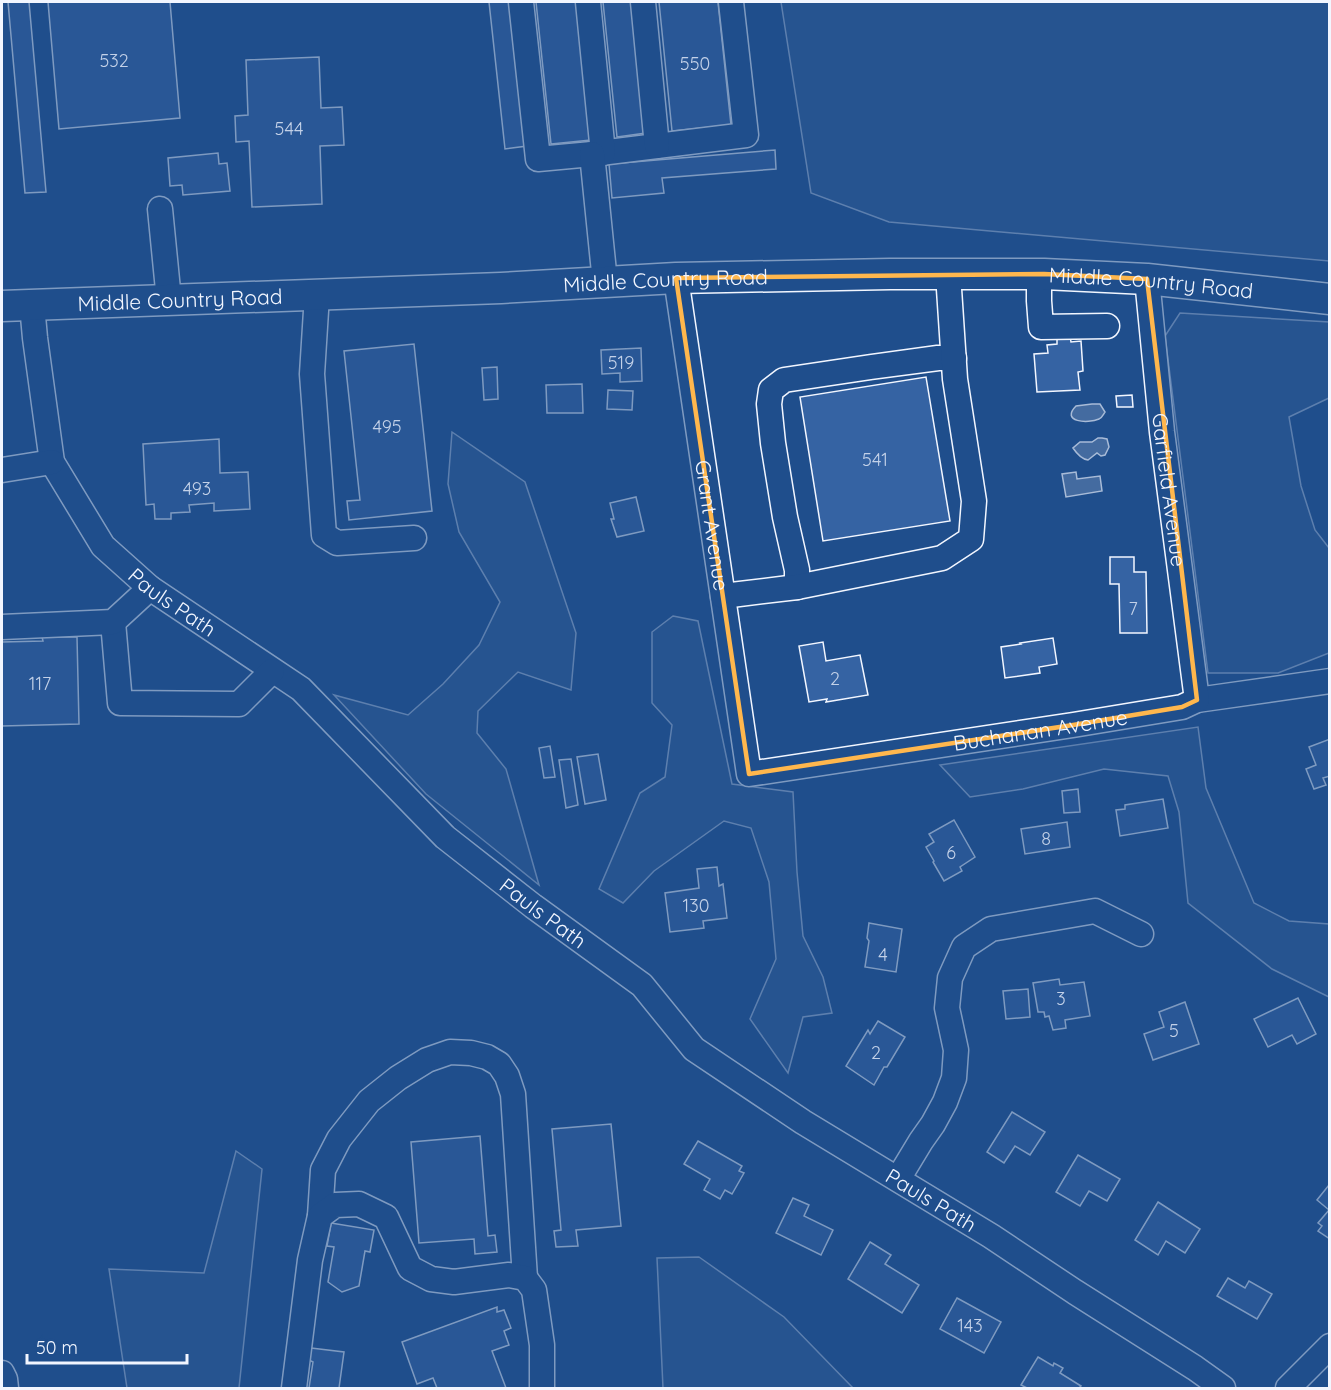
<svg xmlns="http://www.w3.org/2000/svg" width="1331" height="1390" font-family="Quicksand,sans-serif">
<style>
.built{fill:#305b95;stroke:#a8bbd7;stroke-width:1.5}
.water{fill:#446ba0;stroke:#a8bbd7;stroke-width:1.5}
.building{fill:#3563a3;stroke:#f2f6ff;stroke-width:1.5}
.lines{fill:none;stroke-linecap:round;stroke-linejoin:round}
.minor-casing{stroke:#f2f6ff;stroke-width:27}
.major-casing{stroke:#f2f6ff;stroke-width:33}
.minor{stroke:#1f4e8c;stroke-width:24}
.major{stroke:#1f4e8c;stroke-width:30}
.marked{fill:none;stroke:#ffb74d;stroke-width:4.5;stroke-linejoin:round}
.labels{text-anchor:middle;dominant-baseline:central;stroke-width:4.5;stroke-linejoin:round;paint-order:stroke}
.number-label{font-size:18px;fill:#c3d1e8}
.street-label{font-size:21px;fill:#f2f6ff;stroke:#1f4e8c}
</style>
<rect width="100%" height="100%" fill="#1f4e8c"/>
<g class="built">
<polygon points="781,2 1329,2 1329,261 889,222 811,193"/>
<polygon points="1180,313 1329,322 1329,398 1289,417 1301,486 1315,530 1329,548 1329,653 1278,673 1208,673 1165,336"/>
<polygon points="452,432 525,482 576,633 571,690 518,672 478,711 477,733 506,769 539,885 426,794 334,695 408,715 443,684 479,645 500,602 459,532 448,484"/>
<polygon points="673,616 698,621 732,784 793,792 797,872 803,936 823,977 832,1013 803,1017 788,1073 750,1019 776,959 769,882 751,828 724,821 654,871 623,903 599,889 640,793 665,777 672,725 652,703 652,632"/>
<polygon points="1198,727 1206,788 1254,903 1289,921 1329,924 1329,999 1329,997 1272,969 1188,903 1179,812 1168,776 1104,769 1023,789 970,797 940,765"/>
<polygon points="236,1151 262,1169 239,1388 127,1388 109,1269 204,1273"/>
<polygon points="699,1257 784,1317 853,1388 663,1388 657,1258"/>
</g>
<g class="water">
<path d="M1092,404H1100L1105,412C1103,415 1102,418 1099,419C1088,424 1060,422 1076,406Z"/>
<path d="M1098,438H1102L1107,439L1109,447L1105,455L1101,456L1097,453L1088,460C1081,459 1077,454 1073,448L1080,442H1092Z"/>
<polygon points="1076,472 1077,479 1100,476 1102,491 1066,497 1062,474"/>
</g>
<g class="building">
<polygon points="8,2 29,2 46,192 25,193"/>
<polygon points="48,2 170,2 180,118 59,129"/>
<polygon points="489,2 510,2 527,146 505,149"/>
<polygon points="536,2 576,2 591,140 551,144"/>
<polygon points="603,2 632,2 646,133 617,137"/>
<polygon points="659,2 718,2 731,125 672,131"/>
<polygon points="319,57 321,108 342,107 344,145 320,146 322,204 252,207 249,141 236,142 235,116 248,115 246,60"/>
<polygon points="775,150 776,169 662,178 664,193 612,198 609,164"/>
<polygon points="218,153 219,164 227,163 230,191 183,195 182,185 170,186 168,158"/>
<polygon points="1070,336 1071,342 1081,341 1083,371 1078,372 1080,390 1037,392 1034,354 1048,353 1047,345 1057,344 1057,337"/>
<polygon points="414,344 432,511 349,520 347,501 360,500 344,351"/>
<polygon points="641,348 642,381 620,382 620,373 602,374 601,350"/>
<polygon points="497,367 498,399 484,400 482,368"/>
<polygon points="926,377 950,521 823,541 800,397"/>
<polygon points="582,384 583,413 547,413 546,385"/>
<polygon points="608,390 633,391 632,410 607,409"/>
<polygon points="1132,395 1133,407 1117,407 1116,396"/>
<polygon points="219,439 220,473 248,472 250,509 214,511 214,503 189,505 190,512 171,513 171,519 155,519 154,504 146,505 143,444"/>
<polygon points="636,497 644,531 617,537 611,519 614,519 610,503"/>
<polygon points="1110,557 1134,557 1134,572 1146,572 1147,633 1120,633 1119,584 1110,584"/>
<polygon points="42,637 77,637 79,724 2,726 2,642 43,641"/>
<polygon points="1053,638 1057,664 1039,667 1040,673 1005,678 1001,647 1021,644 1020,643"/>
<polygon points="823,642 826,661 860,655 868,695 826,702 827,699 809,702 799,646"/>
<polygon points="1330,739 1330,776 1323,778 1326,785 1314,789 1306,769 1316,765 1309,747"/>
<polygon points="550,746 555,777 544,778 539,748"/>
<polygon points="598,754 606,800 585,804 577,757"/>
<polygon points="571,759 578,805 566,808 559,760"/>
<polygon points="1078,789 1080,812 1064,813 1062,791"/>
<polygon points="1163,799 1168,828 1120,836 1116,810 1125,809 1125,805"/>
<polygon points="954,820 975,857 960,867 962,871 944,881 933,862 934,861 926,847 934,842 929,834"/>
<polygon points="1067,822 1070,847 1025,854 1021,829"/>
<polygon points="717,867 719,886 723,884 727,918 703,921 704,928 670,932 665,893 699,888 697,869"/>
<polygon points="869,923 902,929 896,972 865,967 869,941 867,938"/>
<polygon points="1059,979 1060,985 1084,982 1090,1016 1065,1020 1066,1028 1053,1030 1049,1016 1045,1017 1044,1012 1038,1012 1033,983"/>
<polygon points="1028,989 1030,1017 1006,1019 1003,991"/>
<polygon points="1298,998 1316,1034 1297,1044 1292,1035 1268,1047 1254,1019"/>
<polygon points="1185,1002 1199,1044 1153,1060 1144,1034 1164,1027 1159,1012"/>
<polygon points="878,1021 905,1037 887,1067 884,1067 874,1085 846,1066 868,1030 870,1034"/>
<polygon points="1012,1112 1045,1132 1030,1155 1015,1146 1004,1163 987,1152"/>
<polygon points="611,1124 621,1226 576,1230 578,1246 556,1247 554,1231 561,1230 552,1129"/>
<polygon points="480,1136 488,1236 495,1235 497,1252 475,1254 474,1239 419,1243 411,1142"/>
<polygon points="698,1141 742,1166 739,1171 744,1173 732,1194 725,1190 720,1199 704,1190 710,1179 684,1164"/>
<polygon points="1078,1155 1120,1179 1107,1201 1089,1191 1080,1206 1056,1192"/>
<polygon points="1329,1185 1330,1185 1330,1239 1318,1231 1322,1226 1318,1223 1329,1210 1317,1200"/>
<polygon points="793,1198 809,1205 804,1216 833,1230 821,1255 776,1233"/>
<polygon points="1158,1202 1200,1229 1185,1253 1166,1241 1158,1255 1135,1240"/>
<polygon points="331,1223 374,1230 370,1252 365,1251 359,1286 342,1292 328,1282 334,1247 327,1246"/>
<polygon points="870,1242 891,1255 885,1264 919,1285 902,1313 848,1279"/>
<polygon points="1228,1278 1245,1288 1249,1281 1272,1294 1257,1319 1217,1296"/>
<polygon points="957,1298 1001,1322 984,1353 940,1329"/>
<polygon points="497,1307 497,1312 504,1310 511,1328 504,1331 509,1345 492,1351 506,1388 437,1388 433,1378 417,1384 402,1342"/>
<polygon points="311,1348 344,1352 339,1388 309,1388 313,1362 309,1360"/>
<polygon points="1038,1357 1053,1366 1054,1363 1063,1368 1060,1373 1081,1386 1079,1388 1027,1388 1021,1385"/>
</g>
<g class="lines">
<g class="minor-casing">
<g id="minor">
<polyline points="521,2 538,159 592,154 746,135 731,2"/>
<polyline points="588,2 603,153"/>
<polyline points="643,2 657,146"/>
<polyline points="592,154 605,282"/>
<polyline points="160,209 169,300"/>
<polyline points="1039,274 1039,301 1041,327 1107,326"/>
<path id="s1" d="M676,278L749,774L1073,725L1182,707L1197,700L1330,681"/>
<path id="s2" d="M1147,279L1162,432L1197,700"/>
<polyline points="317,295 312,374 324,535 337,543 414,538"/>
<path id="s3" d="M32,305L35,338L52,462L103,546L150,588L301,689L445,837L533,906L642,985L694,1049L803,1122L991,1236L1075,1292L1195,1368L1223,1388"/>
<polyline points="2,470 52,462"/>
<polyline points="797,587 797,570 785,517 773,443 769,404 771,390 784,380 871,367 938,358 954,358"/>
<polyline points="723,596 797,587 942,558 971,539 974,501 955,379 948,274"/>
<polyline points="113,622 120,703 239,704 272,671"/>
<polyline points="2,627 113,622 150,588"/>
<polyline points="898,1179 921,1141 933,1124 945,1102 954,1078 956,1050 947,1008 950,978 964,947 991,929 1095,911 1141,934"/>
<polyline points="320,1216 323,1170 339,1139 369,1101 398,1078 427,1060 450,1052 471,1053 487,1057 499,1064 507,1076 513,1094 525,1278"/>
<polyline points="2,1373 5,1379 6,1388"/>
<polyline points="294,1388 310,1260 320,1216 335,1205 359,1204 386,1217 410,1268 431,1279 454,1282 509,1275 525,1278 534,1290 542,1345 542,1388"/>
<polyline points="1288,1388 1330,1346"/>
</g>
</g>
<g class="major-casing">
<g id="major">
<path id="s4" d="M2,306L501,288L676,278L890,274H1044L1147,279L1330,299"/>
</g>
</g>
<use href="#minor" class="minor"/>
<use href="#major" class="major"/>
</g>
<path d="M0 0H1331V1390H0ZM1044,274L1147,279L1197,700L1182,707L1073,725L749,774L676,278Z" fill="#1f4e8c" fill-opacity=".55" fill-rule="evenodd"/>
<path class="marked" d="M1044,274L1147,279L1197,700L1182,707L1073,725L749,774L676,278Z"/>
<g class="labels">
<g class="number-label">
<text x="114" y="60">532</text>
<text x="695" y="63">550</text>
<text x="289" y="128">544</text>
<text x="621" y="362">519</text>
<text x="387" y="426">495</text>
<text x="875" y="459">541</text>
<text x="197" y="488">493</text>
<text x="1133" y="608">7</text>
<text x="835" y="678">2</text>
<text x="40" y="683">117</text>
<text x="1046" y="838">8</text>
<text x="951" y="852">6</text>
<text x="696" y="905">130</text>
<text x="883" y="954">4</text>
<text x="1061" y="998">3</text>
<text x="1174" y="1030">5</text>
<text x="876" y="1052">2</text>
<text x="970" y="1325">143</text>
</g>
<g class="street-label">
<text stroke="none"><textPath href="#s4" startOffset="664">Middle Country Road</textPath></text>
<text stroke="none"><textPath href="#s4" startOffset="1150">Middle Country Road</textPath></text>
<text stroke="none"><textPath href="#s4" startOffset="178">Middle Country Road</textPath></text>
<text stroke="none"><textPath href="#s2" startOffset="212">Garfield Avenue</textPath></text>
<text stroke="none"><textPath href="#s1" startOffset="250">Grant Avenue</textPath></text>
<text stroke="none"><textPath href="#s3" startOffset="346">Pauls Path</textPath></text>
<text stroke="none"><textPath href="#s1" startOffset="796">Buchanan Avenue</textPath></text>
<text stroke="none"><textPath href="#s3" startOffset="832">Pauls Path</textPath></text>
<text stroke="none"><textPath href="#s3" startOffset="1318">Pauls Path</textPath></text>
</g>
</g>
<rect width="1331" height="1390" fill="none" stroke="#f2f6ff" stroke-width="6"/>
<path d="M27 1354v9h160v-9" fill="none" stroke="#f2f6ff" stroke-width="3"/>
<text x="36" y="1354" font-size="18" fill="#f2f6ff" stroke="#1f4e8c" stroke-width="4.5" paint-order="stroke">50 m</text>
</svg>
